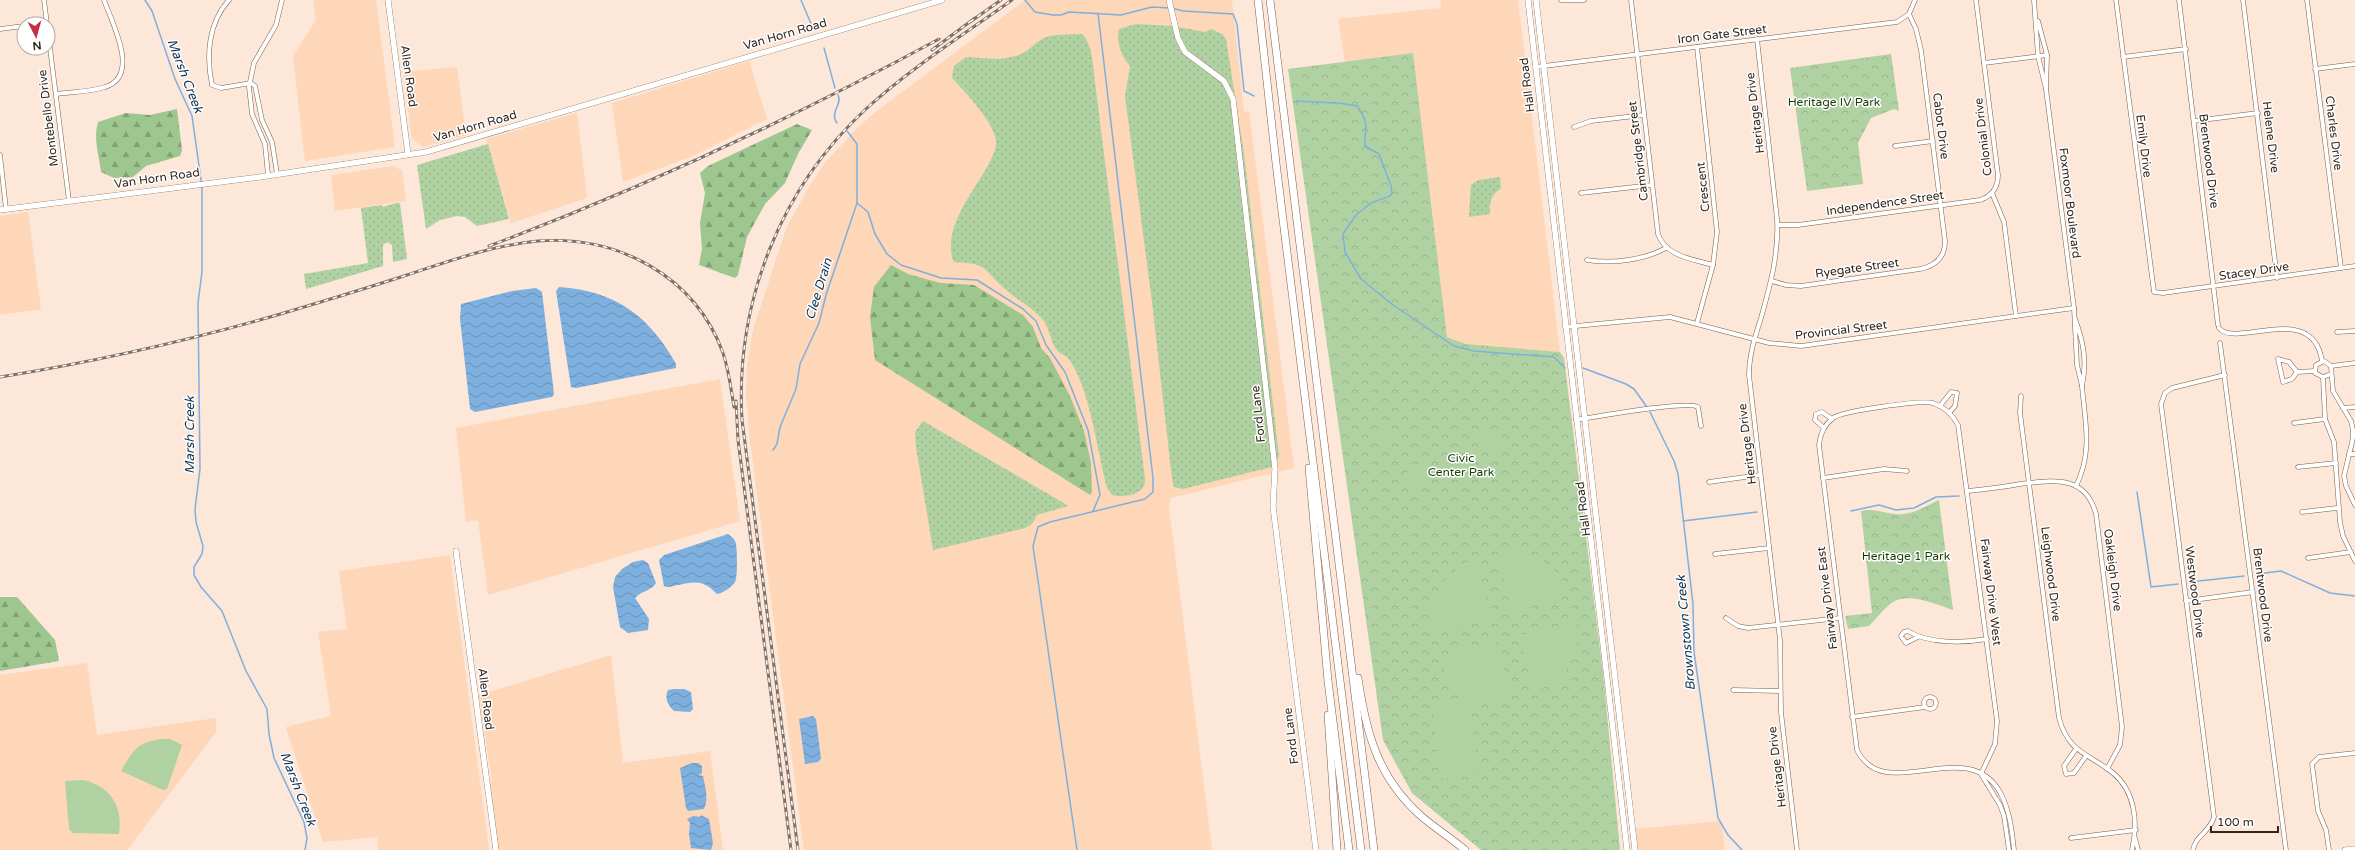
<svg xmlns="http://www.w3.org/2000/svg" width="2355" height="850" font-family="'Varela Round',sans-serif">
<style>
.built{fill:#fed6b8}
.grass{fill:url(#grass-dots)}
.forest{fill:url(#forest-firs)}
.park{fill:url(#park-crowns)}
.garden{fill:#b0d2a2}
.water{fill:url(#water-waves)}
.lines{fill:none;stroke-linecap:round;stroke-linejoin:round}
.stream{stroke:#7eb0df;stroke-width:1.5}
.street-casing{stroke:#7b5e49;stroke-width:5}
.secondary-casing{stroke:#7b5e49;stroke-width:6}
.highway-casing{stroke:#7b5e49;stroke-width:8}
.street{stroke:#fff;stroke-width:4}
.secondary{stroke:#fff;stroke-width:5.5}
.highway{stroke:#fff;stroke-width:7}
.rail-casing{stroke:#807065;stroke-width:3}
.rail{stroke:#fff;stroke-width:1.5;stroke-dasharray:4.5;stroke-linecap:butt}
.labels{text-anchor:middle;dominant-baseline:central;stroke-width:3;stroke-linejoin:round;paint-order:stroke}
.street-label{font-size:12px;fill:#32261c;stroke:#fff}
.park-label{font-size:12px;fill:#193e04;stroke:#fff}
.water-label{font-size:13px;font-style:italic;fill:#123757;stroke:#fff}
</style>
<defs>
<pattern id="grass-dots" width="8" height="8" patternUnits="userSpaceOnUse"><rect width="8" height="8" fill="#b0d2a2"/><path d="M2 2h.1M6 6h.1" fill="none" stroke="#98b48b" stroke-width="1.8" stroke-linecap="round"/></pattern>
<pattern id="forest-firs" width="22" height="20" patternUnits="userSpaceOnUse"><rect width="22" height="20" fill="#9ec68f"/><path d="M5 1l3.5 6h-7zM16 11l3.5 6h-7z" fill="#81a174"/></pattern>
<pattern id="park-crowns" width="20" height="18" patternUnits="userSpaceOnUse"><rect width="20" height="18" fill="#b0d2a2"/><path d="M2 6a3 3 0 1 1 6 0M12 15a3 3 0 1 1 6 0" fill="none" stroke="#98b48b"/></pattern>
<pattern id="water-waves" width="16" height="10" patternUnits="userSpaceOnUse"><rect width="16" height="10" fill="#7eb0df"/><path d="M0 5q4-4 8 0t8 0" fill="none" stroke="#688fb4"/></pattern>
</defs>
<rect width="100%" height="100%" fill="#fce7d9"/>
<g class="built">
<polygon points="313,0 376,0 395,147 305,161 293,56 316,20"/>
<polygon points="1025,0 1232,0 1244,112 1249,111 1294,468 1171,498 1169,507 1212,850 804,850 750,441 746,395 747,366 753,330 786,229 807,190 825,163 857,128 878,110"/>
<polygon points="1440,0 1518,0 1560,352 1466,344 1447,337 1413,54 1345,62 1338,19 1441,8"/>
<polygon points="749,61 767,119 693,156 623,182 612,103"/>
<polygon points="457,67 466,135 423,147 412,139 403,72"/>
<polygon points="577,113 587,198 511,223 486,139"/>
<polygon points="394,166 402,171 406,201 335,211 331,175"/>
<polygon points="28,212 41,309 0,315 0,216"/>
<polygon points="720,379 740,521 488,595 478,520 466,522 456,428"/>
<polygon points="450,555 489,850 378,850 377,837 323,842 286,727 331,716 318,632 347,629 339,571"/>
<polygon points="611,655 623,763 710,751 723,850 495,850 486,783 492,782 479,695"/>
<polygon points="87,663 97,735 216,718 216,732 127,850 0,850 0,675"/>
<polygon points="1721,821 1725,850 1638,850 1635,829"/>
</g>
<g class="grass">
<path d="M1136,24L1172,26L1205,32L1211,29L1222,34L1226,39L1244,153L1279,456L1277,462L1272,467L1183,489L1174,487L1172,479L1152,302L1125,96L1130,66C1121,56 1116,41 1119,29Z"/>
<path d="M1082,34C1093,45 1093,67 1095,82L1145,479C1146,495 1124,498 1112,495L1107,488C1098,455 1089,382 1067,357C1064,354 1059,354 1057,350C1050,342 1050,328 1043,320C1032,307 1017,300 1005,289C981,268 990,264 954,262C951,257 951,251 951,245C951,207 999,164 996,140C993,121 965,92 952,78L954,66L966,57C983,58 999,61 1016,56C1027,53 1032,45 1042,39C1053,33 1069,35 1082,34Z"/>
<polygon points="488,144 509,219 477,226 465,217 457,216 440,220 426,229 417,165"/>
<path d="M1500,177L1501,188C1491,196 1489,201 1490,214L1469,217L1471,185L1478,180Z"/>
<polygon points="396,203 400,203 407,259 393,262 392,245 387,242 383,245 383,266 306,289 304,274 368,263 361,208 382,205 382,207"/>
<polygon points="923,421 1062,502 1068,506 1037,515 1032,524 1025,528 933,550 916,447 915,432"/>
</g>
<g class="forest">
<path d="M177,109L182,150L180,156L146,166L133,177L114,178L101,172C99,154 93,139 98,122L126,113L150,115Z"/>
<polygon points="797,124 812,130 798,154 785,183 765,204 747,237 738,275 735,278 699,265 702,249 700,223 705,193 700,173 708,166"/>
<polygon points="891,265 908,274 940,283 974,285 1023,315 1033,327 1041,348 1050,358 1070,396 1084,431 1091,463 1092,492 1090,495 875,360 870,317 874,287"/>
<polygon points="0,597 17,597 55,640 59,661 0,671"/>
</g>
<g class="park">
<polygon points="1413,53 1447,337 1466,344 1560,352 1564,358 1604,682 1620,850 1481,850 1412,793 1383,740 1288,69"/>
<polygon points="1891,54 1899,111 1894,109 1871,118 1858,143 1863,184 1807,191 1790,68"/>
<path d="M1939,500L1953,610C1935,604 1904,589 1888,606C1881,612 1875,620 1869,626L1848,629L1845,616L1872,613L1861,511C1874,508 1882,513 1895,514C1911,516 1924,507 1939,500Z"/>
</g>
<g class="garden">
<polygon points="1399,429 1401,438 1381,442 1379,433"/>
<polygon points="1499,430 1502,450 1479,453 1476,434"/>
<polygon points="1428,465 1433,467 1435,475 1434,478 1411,485 1406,483 1404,476 1405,473"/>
<path d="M1514,552C1541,555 1560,570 1570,595L1512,612L1498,555Z"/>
<path d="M1477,558L1490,618L1432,632C1424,597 1446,571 1477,558Z"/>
<path d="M1577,622C1580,661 1568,677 1533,693L1519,635Z"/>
<path d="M1495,641L1512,699C1496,702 1475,702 1460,692C1450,684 1444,668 1437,657Z"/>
<polygon points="1470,697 1478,776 1439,779 1432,701"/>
<path d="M160,739H170L182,745L167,789L163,790L121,771C133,750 137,743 160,739Z"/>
<path d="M83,780C111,786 123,807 119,834L73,833L69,829L65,781Z"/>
</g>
<g class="water">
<path d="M559,287C616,291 649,316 676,364V368L576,388L571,387L556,291Z"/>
<polygon points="536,288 542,292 554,394 552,397 475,412 470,409 460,319 461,304 512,291"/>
<path d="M728,534C732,537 735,539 736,544C737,550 738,577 735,582C732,587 723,593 717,594C701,577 691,583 669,587L664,586L659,560L664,555Z"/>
<path d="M643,560L648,563L656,583C651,591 641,591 635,598L649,619L648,630L628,633L620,627L613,587L615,577L622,569L633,562Z"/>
<path d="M674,689H684L691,692L693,709L690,712L674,711C668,705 664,699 668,690Z"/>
<polygon points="813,716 816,719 821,759 818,762 805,764 799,719"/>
<path d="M692,763H698L702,766V773L699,775L703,776C705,786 709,799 704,809L688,811L686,808L680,768Z"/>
<polygon points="701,815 709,819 713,843 711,850 691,848 689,834 690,823 687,819 693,816 700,817"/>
</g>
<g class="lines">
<g class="stream">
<polyline points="145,0 152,11 175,79 192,116 202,187 202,272 198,303 200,469 195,509 196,522 203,546 202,554 194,567 194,575 201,587 222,611 246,671 267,709 269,734 274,758 304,822 307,838 305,850"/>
<polyline points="801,0 812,26"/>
<polyline points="1025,0 1035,12 1053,15 1061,15 1069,12 1121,15 1152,7 1169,8"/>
<polyline points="1172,8 1183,11 1233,14 1237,24 1244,91 1254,96"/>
<polyline points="824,48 835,88"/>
<polyline points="1296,101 1336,103"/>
<path d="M1339,103L1357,106C1371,126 1364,126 1365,146L1379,154L1391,186L1392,193L1390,196L1371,203L1356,215L1343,234L1345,252L1361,279L1393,305L1454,346L1474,351L1554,357L1565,368"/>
<path d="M837,123C829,112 843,104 838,95"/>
<polyline points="857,203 868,212 875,234 887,254 901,265 941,278 977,280 1023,309 1036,321 1046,345 1065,372 1088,430 1100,495 1093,511"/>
<polyline points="1583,368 1626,384 1634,389 1647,407"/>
<polyline points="1650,412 1674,461 1678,474 1693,604 1694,652 1718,818 1728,835 1742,850"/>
<polyline points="773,450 777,444 780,427 796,389 800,364 819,323 826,295 857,203 857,144 847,131"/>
<polyline points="2137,492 2151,587 2178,584"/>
<polyline points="1851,511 1879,505 1896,510 1914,508 1936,497 1959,496"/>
<polyline points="1683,521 1757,512"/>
<polyline points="2257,574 2281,571 2330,593 2355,596"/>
<polyline points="2190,582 2244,576"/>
<polyline points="1077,850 1033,546 1038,527 1050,522 1145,499 1153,492 1153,478 1098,13"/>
</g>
<g class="street-casing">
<g id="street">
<polyline points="44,0 47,24"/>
<path d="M229,0C208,23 206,56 212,85L221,88L251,83L255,86L262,120L272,142L277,174"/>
<polyline points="1561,0 1584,0"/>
<path d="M1631,0L1658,234C1666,257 1693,259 1713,265"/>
<path d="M2034,0L2038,56L2046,89L2074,308L2077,365L2082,386C2087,362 2084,343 2075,319"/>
<polyline points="2116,0 2154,292 2163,293 2355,266"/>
<polyline points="2179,0 2218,325"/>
<polyline points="2243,0 2277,278"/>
<polyline points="2307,0 2341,268"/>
<polyline points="2038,21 2047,55 2046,88"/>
<polyline points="37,24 47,23"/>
<polyline points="0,29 24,26"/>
<polyline points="48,32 69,201"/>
<path d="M1757,39L1777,219C1779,254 1770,286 1761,318C1755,337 1749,355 1749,375L1780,640L1781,712L1797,850"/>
<polyline points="1697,47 1717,232 1713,265 1697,323"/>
<polyline points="2123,57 2186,49"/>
<polyline points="1984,63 2047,55"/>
<polyline points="1536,67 1897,22 1909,14 1915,0"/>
<polyline points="2315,69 2355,64"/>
<path d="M56,94C71,92 90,92 105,87C141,76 112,23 104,0"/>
<polyline points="2194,121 2258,113"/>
<polyline points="1574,127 1591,121 1644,115"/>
<polyline points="1895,146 1933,141"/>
<polyline points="0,155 6,209"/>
<polyline points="268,175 265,144 252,114 249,87 254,63 276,25 282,0"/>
<polyline points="1581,193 1652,185"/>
<polyline points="1992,193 2004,222 2016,316"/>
<path d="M1778,225H1798L1980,200C1992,196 1998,187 1998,175L1976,0"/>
<path d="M1587,260C1613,264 1644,260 1666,248"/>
<path d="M1772,281L1786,285L1801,286L1920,269C1935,266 1945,258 1945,241L1921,50L1916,29L1909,14"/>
<polyline points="1565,327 1670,317 1769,343 1801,346 2074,308"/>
<path d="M2219,328C2235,349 2313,300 2322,361"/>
<polyline points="2337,332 2355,331"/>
<polyline points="2220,343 2286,850"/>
<polyline points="2331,366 2355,363"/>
<polyline points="2297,372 2292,379 2283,382 2278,359 2289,362 2297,372 2315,371"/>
<polyline points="2331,374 2323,377 2315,373 2316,365 2324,361 2331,366 2333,391 2351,421 2353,430 2353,438 2344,476 2346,486 2355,505"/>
<polyline points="2323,377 2325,419 2334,442 2340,522 2343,536 2355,561"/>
<path d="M2021,396L2020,413L2059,718C2068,753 2090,754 2113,773C2136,792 2138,824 2132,850"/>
<polyline points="1940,406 1951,392 1957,393 1955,406 1949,413"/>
<polyline points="2343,408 2355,407"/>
<path d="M1576,420C1595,417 1687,400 1698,407L1701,426"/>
<polyline points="2294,423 2325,419"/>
<polyline points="1824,428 1815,420 1816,414 1822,412 1832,419"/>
<polyline points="2349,454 2355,454"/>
<polyline points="2298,467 2336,463"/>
<polyline points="1823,478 1884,469 1907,471"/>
<polyline points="1709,482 1760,475"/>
<path d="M2076,486C2093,452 2085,422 2082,386"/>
<path d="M1968,491C1986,489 2003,487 2020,484C2051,481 2085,473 2096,514L2122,727L2120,745L2107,769"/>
<polyline points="2302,512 2337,508"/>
<polyline points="1715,554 1769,548"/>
<polyline points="2308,558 2351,552"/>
<polyline points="2186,601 2253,592"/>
<polyline points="1726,618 1738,626 1748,628 1840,618"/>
<path d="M1918,637L1906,643L1901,636L1904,632L1908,631C1928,644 1964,643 1987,639"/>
<polyline points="1733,690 1780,691"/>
<circle cx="1930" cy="703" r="6"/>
<polyline points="1852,717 1925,707"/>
<polyline points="2076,749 2064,766 2066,774 2074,773 2086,756"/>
<path d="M1981,774L1995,744L1997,721L1958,425C1953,415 1944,407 1933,403C1921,400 1842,411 1833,418C1824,425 1820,434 1819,445L1857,750C1885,807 1968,732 2001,794C2010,812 2012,831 2014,850"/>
<polyline points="1981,774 2000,805 2004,816 2009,850"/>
<polyline points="2071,838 2136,830"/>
<polyline points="2135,838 2138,850"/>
<path d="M2193,850C2195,836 2210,832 2214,817L2161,404L2165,393L2172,388L2225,375"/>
<polyline points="2329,850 2326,830 2318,811 2312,764 2319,757 2355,753"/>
</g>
</g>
<g class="secondary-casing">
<g id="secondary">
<polyline points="388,0 408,154"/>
<polyline points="1169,0 1178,38 1185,52 1224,81 1233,99 1275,469 1273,506 1316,850"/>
<polyline points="1528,0 1627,850"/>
<polyline points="1536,0 1635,850"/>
<polyline points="0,210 260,177 426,152 942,0"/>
<polyline points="456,551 496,850"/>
<polyline points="2345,850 2355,849"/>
</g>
</g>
<g class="highway-casing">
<g id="highway">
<polyline points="1258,0 1276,163 1361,850"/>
<polyline points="1270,0 1374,850"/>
<polyline points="1309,468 1328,681 1349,850"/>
<path d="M1358,678C1366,733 1378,778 1421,816C1435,828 1451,838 1465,850"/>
<polyline points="1328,715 1337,850"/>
</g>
</g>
<use href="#street" class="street"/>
<use href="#secondary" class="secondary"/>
<use href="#highway" class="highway"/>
<g class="rail-casing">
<g id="rail">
<polyline points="970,22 1001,0"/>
<polyline points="932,50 975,18"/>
<path d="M489,246C643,188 793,118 939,39"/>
<path d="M0,377C93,362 187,341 277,315C321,302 364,289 407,275C449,261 494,245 538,241C618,235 695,276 723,353C729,371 731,389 734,407"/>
<polyline points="736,401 738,440 791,850"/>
<path d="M798,850L742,420C735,303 780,188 867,108C911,68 963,35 1012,0"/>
</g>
</g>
<use href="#rail" class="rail"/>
</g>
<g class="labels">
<g class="street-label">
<text transform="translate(785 34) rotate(-16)">Van Horn Road</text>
<text transform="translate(1722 34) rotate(-7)">Iron Gate Street</text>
<text transform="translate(409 76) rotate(82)">Allen Road</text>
<text transform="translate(1527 85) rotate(-97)">Hall Road</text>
<text transform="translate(1755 113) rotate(-97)">Heritage Drive</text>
<text transform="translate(48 118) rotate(-97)">Montebello Drive</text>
<text transform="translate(475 126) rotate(-16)">Van Horn Road</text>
<text transform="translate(1941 126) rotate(83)">Cabot Drive</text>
<text transform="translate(2334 133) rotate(83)">Charles Drive</text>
<text transform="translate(1983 137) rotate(-97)">Colonial Drive</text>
<text transform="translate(2271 137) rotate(83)">Helene Drive</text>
<text transform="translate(2144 146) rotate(83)">Emily Drive</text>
<text transform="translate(1638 151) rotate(-97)">Cambridge Street</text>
<text transform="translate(2209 161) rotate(83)">Brentwood Drive</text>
<text transform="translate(157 178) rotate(-8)">Van Horn Road</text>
<text transform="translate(1703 187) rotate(-96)">Crescent</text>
<text transform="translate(1885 203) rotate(-8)">Independence Street</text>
<text transform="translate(2070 203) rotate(83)">Foxmoor Boulevard</text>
<text transform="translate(1857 268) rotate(-8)">Ryegate Street</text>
<text transform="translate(2254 271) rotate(-8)">Stacey Drive</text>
<text transform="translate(1841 330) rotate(-7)">Provincial Street</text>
<text transform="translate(1258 414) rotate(-96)">Ford Lane</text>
<text transform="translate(1747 444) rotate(-97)">Heritage Drive</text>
<text transform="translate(1583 509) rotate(-97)">Hall Road</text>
<text transform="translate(2113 570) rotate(83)">Oakleigh Drive</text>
<text transform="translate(2051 574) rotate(83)">Leighwood Drive</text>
<text transform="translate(1991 592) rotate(83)">Fairway Drive West</text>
<text transform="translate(2195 592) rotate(83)">Westwood Drive</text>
<text transform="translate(2263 595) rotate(83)">Brentwood Drive</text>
<text transform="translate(1827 598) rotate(-97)">Fairway Drive East</text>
<text transform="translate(486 699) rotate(83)">Allen Road</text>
<text transform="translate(1291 736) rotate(-97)">Ford Lane</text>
<text transform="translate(1777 767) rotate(-97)">Heritage Drive</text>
</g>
<g class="park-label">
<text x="1834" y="102">Heritage IV Park</text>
<text x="1461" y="458">Civic<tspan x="1461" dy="14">Center Park</tspan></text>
<text x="1906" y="556">Heritage 1 Park</text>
</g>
<g class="water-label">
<text transform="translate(185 76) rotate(69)">Marsh Creek</text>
<text transform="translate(819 289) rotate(-73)">Clee Drain</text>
<text transform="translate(190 435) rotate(-90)">Marsh Creek</text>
<text transform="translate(1686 633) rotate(-95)">Brownstown Creek</text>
<text transform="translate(298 789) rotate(69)">Marsh Creek</text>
</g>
</g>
<g transform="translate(36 36) rotate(174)"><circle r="19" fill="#ffffff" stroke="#ada8a4"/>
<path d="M0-3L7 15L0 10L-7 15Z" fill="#c13140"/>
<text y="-6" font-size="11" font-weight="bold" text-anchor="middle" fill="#32261c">N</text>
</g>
<path d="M2211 826v6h67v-6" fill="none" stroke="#32261c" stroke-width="2"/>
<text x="2217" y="826" font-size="12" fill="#32261c" stroke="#ffffff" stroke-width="3" paint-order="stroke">100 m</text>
</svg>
